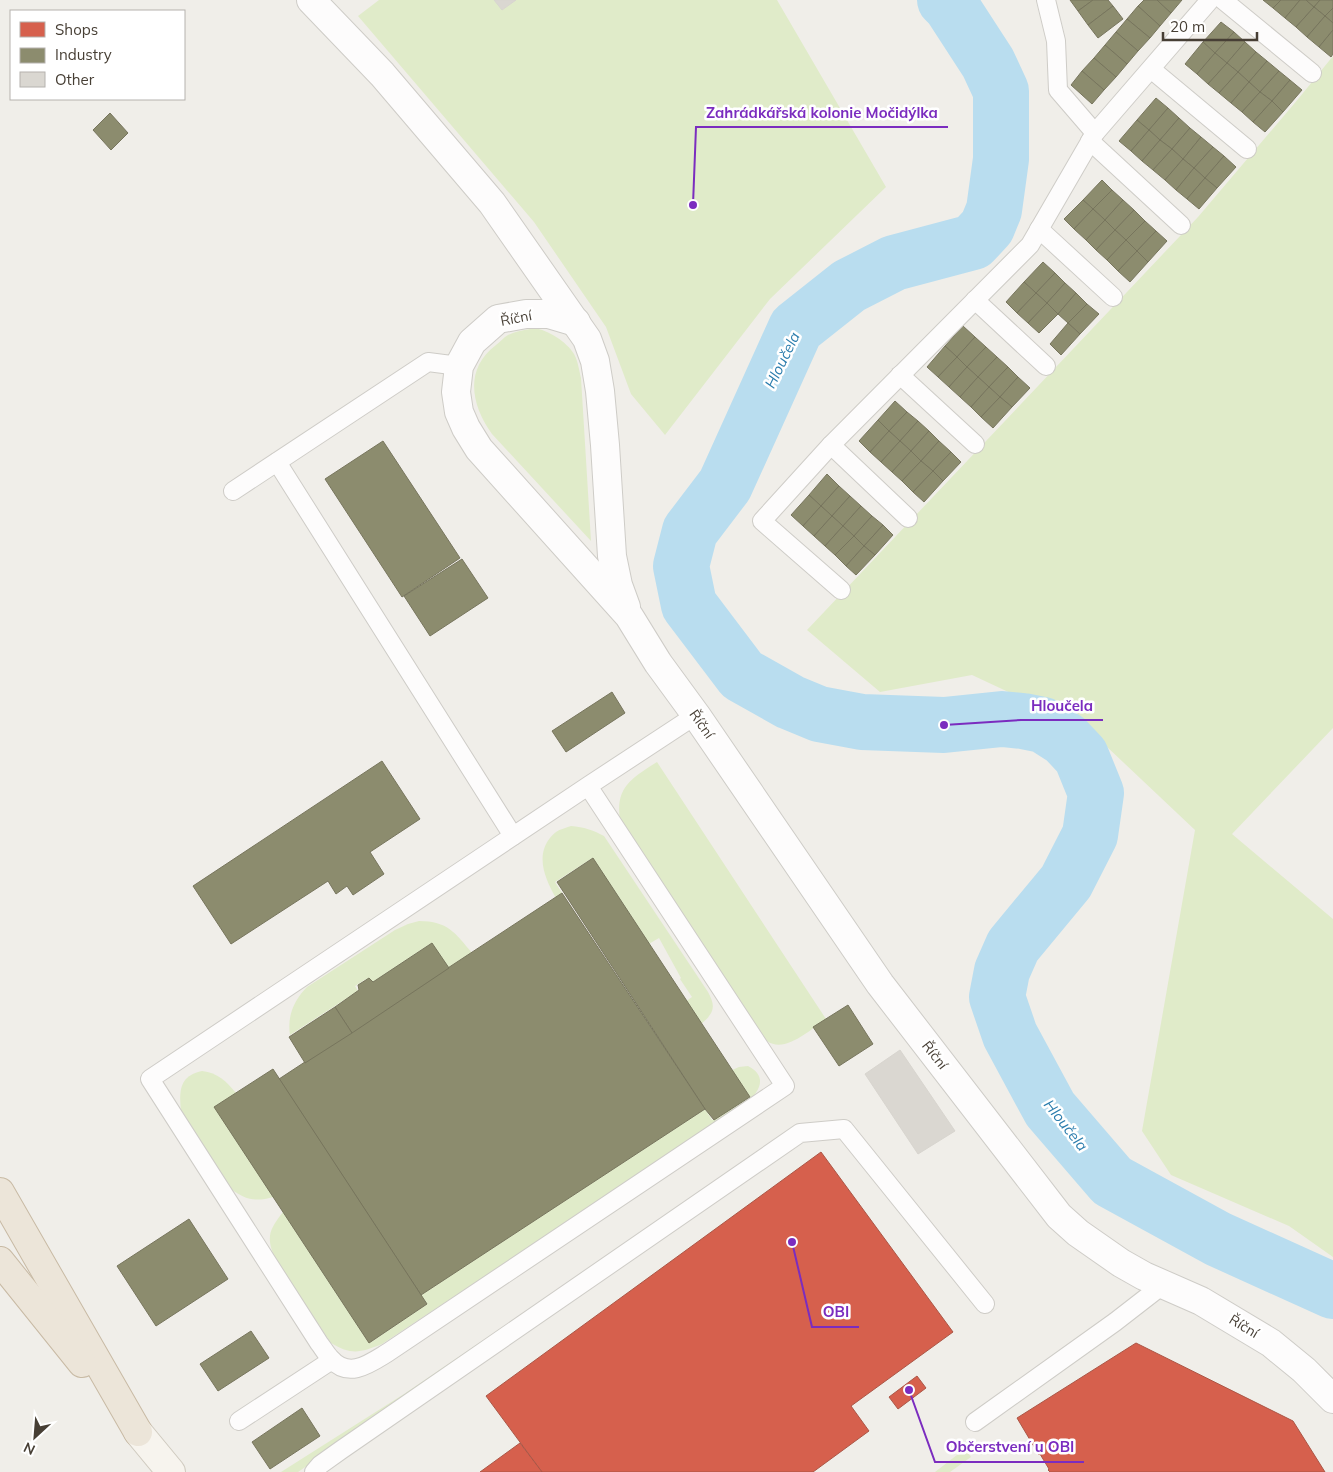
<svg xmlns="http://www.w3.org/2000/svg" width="1333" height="1472" font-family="Mulish,sans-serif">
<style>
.green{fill:#e0ebc9}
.shops{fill:#d6604d;stroke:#ab5646}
.industry{fill:#8c8c6e;stroke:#77755d}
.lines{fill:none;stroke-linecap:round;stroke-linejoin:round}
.river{stroke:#b9ddef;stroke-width:56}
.building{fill:#dad7d1;stroke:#d8d5cf}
.service-casing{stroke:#ceccc7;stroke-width:20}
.minor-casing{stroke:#ceccc7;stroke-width:30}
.secondary-casing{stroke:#d0cbc0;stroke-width:30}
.motorway-casing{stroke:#c8baa4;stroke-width:30}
.service{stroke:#fdfcfc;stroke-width:18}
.minor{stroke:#fdfcfc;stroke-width:28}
.secondary{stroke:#f7f4ee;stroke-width:28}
.motorway{stroke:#ece5d9;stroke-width:28}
.labels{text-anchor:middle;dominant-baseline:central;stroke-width:5;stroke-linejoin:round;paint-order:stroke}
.street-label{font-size:14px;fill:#473f35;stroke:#fff}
.water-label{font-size:15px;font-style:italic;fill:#2b7dad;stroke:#fff}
.leader{fill:none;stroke:#7b2cbf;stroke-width:2}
.callout-dot{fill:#7b2cbf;stroke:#fff;stroke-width:2}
.callout-label{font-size:15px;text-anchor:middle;font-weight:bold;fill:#7b2cbf;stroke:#fff;stroke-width:5;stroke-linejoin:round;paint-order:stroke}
</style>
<rect width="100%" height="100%" fill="#f0eee9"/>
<g class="green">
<polygon points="379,0 777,0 886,187 770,299 665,435 631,394 606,327 534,222 358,16"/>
<polygon points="1333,56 1333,728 1232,834 1333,919 1333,1257 1289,1226 1171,1175 1142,1131 1195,830 1088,729 972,675 880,692 807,630 1198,217 1299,98"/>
<path d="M534,328C548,330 567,342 574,354C578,361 579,370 581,378L591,541L492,434C471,405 464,369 496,345C500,342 504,337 508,335C516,331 526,330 534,328Z"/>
<path d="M657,762L826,1019C811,1029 785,1054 767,1041C764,1039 761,1036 758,1033L620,820C615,787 632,778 657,762Z"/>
<path d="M571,826C584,827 593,830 604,836L708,992C717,1008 713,1014 700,1025L685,1002L692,997L680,979L681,978L659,938L647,945L591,859L555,882L562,893L556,898C544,877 533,851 556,832C560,829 566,828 571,826Z"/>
<path d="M419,921C448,921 455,933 472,953L447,969L430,944L373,982L369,983L366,979L355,986L358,991L290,1035C287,1016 294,1000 307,987L395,930L408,924Z"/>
<path d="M748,1066C769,1077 759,1092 745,1105L382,1344C360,1353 351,1355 331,1343L276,1261C266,1238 268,1231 283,1212L369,1342H371L427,1304L421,1295L705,1109L712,1120H714L730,1071L739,1067Z"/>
<path d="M202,1071C218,1073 226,1081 236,1093L274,1197C255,1202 246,1200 231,1189L181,1111C179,1091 179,1076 202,1071Z"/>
<polygon points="768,1152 298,1472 281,1472 404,1394 710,1186"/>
<polygon points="965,1452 969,1454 971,1457 950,1472 935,1472 957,1455"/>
</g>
<g class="shops">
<polygon points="821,1152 953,1332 851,1406 869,1431 813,1472 542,1472 486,1396"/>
<polygon points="1136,1343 1293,1421 1325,1472 1050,1472 1048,1470 1049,1469 1040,1454 1039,1455 1017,1418"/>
<polygon points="917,1376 926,1388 898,1409 889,1397"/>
<polygon points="520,1443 542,1472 480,1472"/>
</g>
<g class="industry">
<polygon points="1070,0 1093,0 1078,11"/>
<polygon points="1093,0 1108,0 1113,6 1088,25 1078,11"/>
<polygon points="1144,0 1157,0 1171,13 1160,26 1138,6"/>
<polygon points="1157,0 1182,0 1171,13"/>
<polygon points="1263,0 1281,0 1273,8"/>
<polygon points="1281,0 1300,0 1285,18 1273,8"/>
<polygon points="1300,0 1306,0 1314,7 1296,27 1285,18"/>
<polygon points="1306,0 1320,0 1314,7"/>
<polygon points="1320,0 1333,0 1333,8 1325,16 1314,7"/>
<polygon points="1113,6 1123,19 1098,38 1088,25"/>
<polygon points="1138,6 1160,26 1150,38 1127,19"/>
<polygon points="1314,7 1325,16 1307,37 1296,27"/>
<polygon points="1333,8 1333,23 1325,16"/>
<polygon points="1325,16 1333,23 1333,30 1319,47 1307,37"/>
<polygon points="1127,19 1150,38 1138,51 1116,32"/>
<polygon points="1221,22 1234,32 1215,53 1203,42"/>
<polygon points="1333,30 1333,54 1331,57 1319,47"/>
<polygon points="1116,32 1138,51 1127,64 1105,45"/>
<polygon points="1234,32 1245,42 1227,63 1215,53"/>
<polygon points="1203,42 1215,53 1197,74 1185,64"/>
<polygon points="1245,42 1256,52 1238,72 1227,63"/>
<polygon points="1105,45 1127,64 1116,77 1094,58"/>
<polygon points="1256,52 1267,61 1249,82 1238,72"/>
<polygon points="1215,53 1227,63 1208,84 1197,74"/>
<polygon points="1094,58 1116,77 1104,90 1082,71"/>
<polygon points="1267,61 1279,71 1260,92 1249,82"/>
<polygon points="1227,63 1238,72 1219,93 1208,84"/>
<polygon points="1082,71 1104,90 1092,104 1071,85"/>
<polygon points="1279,71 1290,80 1272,101 1260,92"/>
<polygon points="1238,72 1249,82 1231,103 1219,93"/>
<polygon points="1290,80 1302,90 1283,112 1272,101"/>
<polygon points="1249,82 1260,92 1242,112 1231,103"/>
<polygon points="1260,92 1272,101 1253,122 1242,112"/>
<polygon points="1156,98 1168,108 1149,130 1137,120"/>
<polygon points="1272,101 1283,112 1265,132 1253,122"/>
<polygon points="1168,108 1179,118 1160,140 1149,130"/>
<polygon points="110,113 128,133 111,150 93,130"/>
<polygon points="1179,118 1190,128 1172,149 1160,140"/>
<polygon points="1137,120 1149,130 1131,151 1119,141"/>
<polygon points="1190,128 1201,137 1183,159 1172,149"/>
<polygon points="1149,130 1160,140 1142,161 1131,151"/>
<polygon points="1201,137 1213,147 1194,168 1183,159"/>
<polygon points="1160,140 1172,149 1153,170 1142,161"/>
<polygon points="1213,147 1224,156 1205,178 1194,168"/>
<polygon points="1172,149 1183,159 1165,180 1153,170"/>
<polygon points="1224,156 1236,167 1217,188 1205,178"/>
<polygon points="1183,159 1194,168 1176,190 1165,180"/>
<polygon points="1194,168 1205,178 1187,199 1176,190"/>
<polygon points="1205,178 1217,188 1199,209 1187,199"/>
<polygon points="1102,180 1112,190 1093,209 1083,200"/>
<polygon points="1112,190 1123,200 1105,220 1093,209"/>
<polygon points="1083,200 1093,209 1074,229 1064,219"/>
<polygon points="1123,200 1134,210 1115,230 1105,220"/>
<polygon points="1093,209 1105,220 1086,240 1074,229"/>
<polygon points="1134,210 1145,221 1126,240 1115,230"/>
<polygon points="1105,220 1115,230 1096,250 1086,240"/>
<polygon points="1145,221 1156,231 1137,251 1126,240"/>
<polygon points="1115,230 1126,240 1107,260 1096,250"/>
<polygon points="1156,231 1167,241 1148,262 1137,251"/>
<polygon points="1126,240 1137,251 1118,271 1107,260"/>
<polygon points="1137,251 1148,262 1130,282 1118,271"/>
<polygon points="1043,262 1055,273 1036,293 1024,282"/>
<polygon points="1055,273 1065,283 1047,303 1036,293"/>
<polygon points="1024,282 1036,293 1017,313 1006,302"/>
<polygon points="1065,283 1076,293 1058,314 1047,303"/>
<polygon points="1036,293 1047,303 1028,323 1017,313"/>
<polygon points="1076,293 1087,304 1068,323 1058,314"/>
<polygon points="1047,303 1058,314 1039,333 1028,323"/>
<polygon points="1087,304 1099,314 1080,334 1068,323"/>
<polygon points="1068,323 1080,334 1061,355 1050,344"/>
<polygon points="963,326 975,337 957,357 945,346"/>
<polygon points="975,337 986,347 967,367 957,357"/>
<polygon points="945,346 957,357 938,377 927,367"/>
<polygon points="986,347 997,357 978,377 967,367"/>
<polygon points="957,357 967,367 949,387 938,377"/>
<polygon points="997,357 1008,367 989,387 978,377"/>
<polygon points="967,367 978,377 960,397 949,387"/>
<polygon points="1008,367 1018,377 1000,397 989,387"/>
<polygon points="978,377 989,387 971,407 960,397"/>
<polygon points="1018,377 1030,388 1012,407 1000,397"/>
<polygon points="989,387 1000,397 981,417 971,407"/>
<polygon points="1000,397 1012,407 993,428 981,417"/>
<polygon points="895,401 907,412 889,431 878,420"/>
<polygon points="907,412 918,421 900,441 889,431"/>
<polygon points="878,420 889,431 870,452 859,441"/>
<polygon points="918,421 929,431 911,451 900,441"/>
<polygon points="889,431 900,441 881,462 870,452"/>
<polygon points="929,431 939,441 921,461 911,451"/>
<polygon points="383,441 460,558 402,597 325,479"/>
<polygon points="900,441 911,451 892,472 881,462"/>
<polygon points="939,441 951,452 933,471 921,461"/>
<polygon points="911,451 921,461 902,481 892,472"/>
<polygon points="951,452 961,462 943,481 933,471"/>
<polygon points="921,461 933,471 913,492 902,481"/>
<polygon points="933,471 943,481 924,502 913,492"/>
<polygon points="827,474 839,486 821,506 809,495"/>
<polygon points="839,486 850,496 832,516 821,506"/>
<polygon points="809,495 821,506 803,526 791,515"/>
<polygon points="850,496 861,506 843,526 832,516"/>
<polygon points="821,506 832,516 814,536 803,526"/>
<polygon points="861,506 872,516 854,536 843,526"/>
<polygon points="832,516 843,526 825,546 814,536"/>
<polygon points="872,516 883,525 864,546 854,536"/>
<polygon points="883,525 893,535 875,555 864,546"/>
<polygon points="843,526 854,536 835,555 825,546"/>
<polygon points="854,536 864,546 846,566 835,555"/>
<polygon points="864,546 875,555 856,575 846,566"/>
<polygon points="462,559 488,598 430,636 404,596"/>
<polygon points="612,692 625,713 566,752 552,731"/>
<polygon points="382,761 420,819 370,852 384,874 353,895 347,886 336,894 328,881 231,944 193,886"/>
<polygon points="593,858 750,1097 714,1120 705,1109 557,882"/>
<polygon points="562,893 705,1109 421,1295 279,1079"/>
<polygon points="432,943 449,968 352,1033 335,1007 359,990 358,985 369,978 373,982"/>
<polygon points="848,1005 873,1044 839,1066 813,1027"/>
<polygon points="335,1007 352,1033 305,1063 289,1037"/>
<polygon points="273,1069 427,1304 369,1343 214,1107"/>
<polygon points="189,1219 228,1279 156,1326 117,1266"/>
<polygon points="251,1331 269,1358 218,1391 200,1364"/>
<polygon points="302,1408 320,1436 270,1469 252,1442"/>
</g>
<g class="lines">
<polyline class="river" points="945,0 951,6 988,63 1001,91 1001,159 994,210 987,227 973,242 894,263 849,286 796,328 725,485 690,531 681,566 689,605 742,675 790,702 819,714 862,722 944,725 1002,719 1023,721 1043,725 1065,739 1081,756 1096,793 1090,835 1066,882 1013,946 1002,971 997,997 1010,1035 1050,1109 1112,1181 1218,1239 1333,1291"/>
</g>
<g class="building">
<polygon points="494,0 516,0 502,10"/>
<polygon points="900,1050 955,1131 918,1154 865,1074"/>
</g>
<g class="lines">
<g class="service-casing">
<g id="service">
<polyline points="1046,0 1056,41 1058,90 1095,133"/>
<polyline points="1223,0 1312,73"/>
<polyline points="1151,69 1247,149"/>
<polyline points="1090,141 1181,225"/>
<polyline points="1039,229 1113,297"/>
<polyline points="975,300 1046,366"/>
<polyline points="900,375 975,444"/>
<polyline points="831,445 908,518"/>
<polyline points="277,462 513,836"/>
<polyline points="233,491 428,362 459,366"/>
<polyline points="841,590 762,521 831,445 1030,245 1095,133 1210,0"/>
<path d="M588,786L785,1086L387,1353C369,1364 349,1379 331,1359C326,1354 323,1348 319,1343L150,1079L588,786L696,715"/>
<polyline points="239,1421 332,1360"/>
<polyline points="975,1422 1115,1322 1164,1284"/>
<polyline points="314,1472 320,1465 341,1450 800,1133 844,1129 985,1304"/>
</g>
</g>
<g class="minor-casing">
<g id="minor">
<polyline points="311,0 382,74 492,203 587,339 595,361 600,391 605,445 612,556 618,585 626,607"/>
<polyline points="576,322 549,314 526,314 498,319 472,342 459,366 456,392 459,412 466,428 479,449 629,616 658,663 696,715 880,984 1059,1216 1078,1233 1121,1263 1144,1276 1201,1301 1271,1343 1304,1370 1333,1399"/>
</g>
</g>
<g class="secondary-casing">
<polyline id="secondary" points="138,1432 171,1472"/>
</g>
<g class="motorway-casing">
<g id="motorway">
<polyline points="0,1192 138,1432"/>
<polyline points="0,1261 82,1363"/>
</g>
</g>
<use href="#service" class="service"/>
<use href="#minor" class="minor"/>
<use href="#secondary" class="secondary"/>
<use href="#motorway" class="motorway"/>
</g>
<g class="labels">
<g class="street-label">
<text transform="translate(516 318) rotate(-11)">Říční</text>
<text transform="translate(702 724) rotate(55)">Říční</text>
<text transform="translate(935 1055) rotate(52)">Říční</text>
<text transform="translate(1244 1326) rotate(31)">Říční</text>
</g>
<g class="water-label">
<text transform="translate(782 360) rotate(-64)">Hloučela</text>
<text transform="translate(1066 1125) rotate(52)">Hloučela</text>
</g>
</g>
<path class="leader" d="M693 205L696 127H948M944 725L1021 720H1103M792 1242L812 1327H859M909 1390L935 1462H1084"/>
<g class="callout-dot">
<circle cx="693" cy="205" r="5"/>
<circle cx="944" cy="725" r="5"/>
<circle cx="792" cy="1242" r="5"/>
<circle cx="909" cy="1390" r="5"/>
</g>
<g class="callout-label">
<text x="822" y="118">Zahrádkářská kolonie Močidýlka</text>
<text x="1062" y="711">Hloučela</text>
<text x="836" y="1317">OBI</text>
<text x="1010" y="1452">Občerstvení u OBI</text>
</g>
<rect x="10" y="10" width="175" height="90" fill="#ffffff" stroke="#b5b2ae"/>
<rect x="20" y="22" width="25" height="15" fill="#d6604d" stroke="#b5b2ae"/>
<text x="55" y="35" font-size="15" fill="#473f35">Shops</text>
<rect x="20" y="48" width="25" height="15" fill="#8c8c6e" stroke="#b5b2ae"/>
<text x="55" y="60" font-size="15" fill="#473f35">Industry</text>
<rect x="20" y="72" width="25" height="15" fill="#dad7d1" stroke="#b5b2ae"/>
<text x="55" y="85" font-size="15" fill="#473f35">Other</text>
<g transform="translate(35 1437) rotate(206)" stroke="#ffffff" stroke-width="4" paint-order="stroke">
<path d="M0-4L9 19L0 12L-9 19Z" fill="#473f35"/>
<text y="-8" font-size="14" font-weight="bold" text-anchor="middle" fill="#473f35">N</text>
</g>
<path d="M1163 32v8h94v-8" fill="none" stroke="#473f35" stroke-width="2.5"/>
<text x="1170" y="32" font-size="15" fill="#473f35" stroke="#ffffff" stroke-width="4" paint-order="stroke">20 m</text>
</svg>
